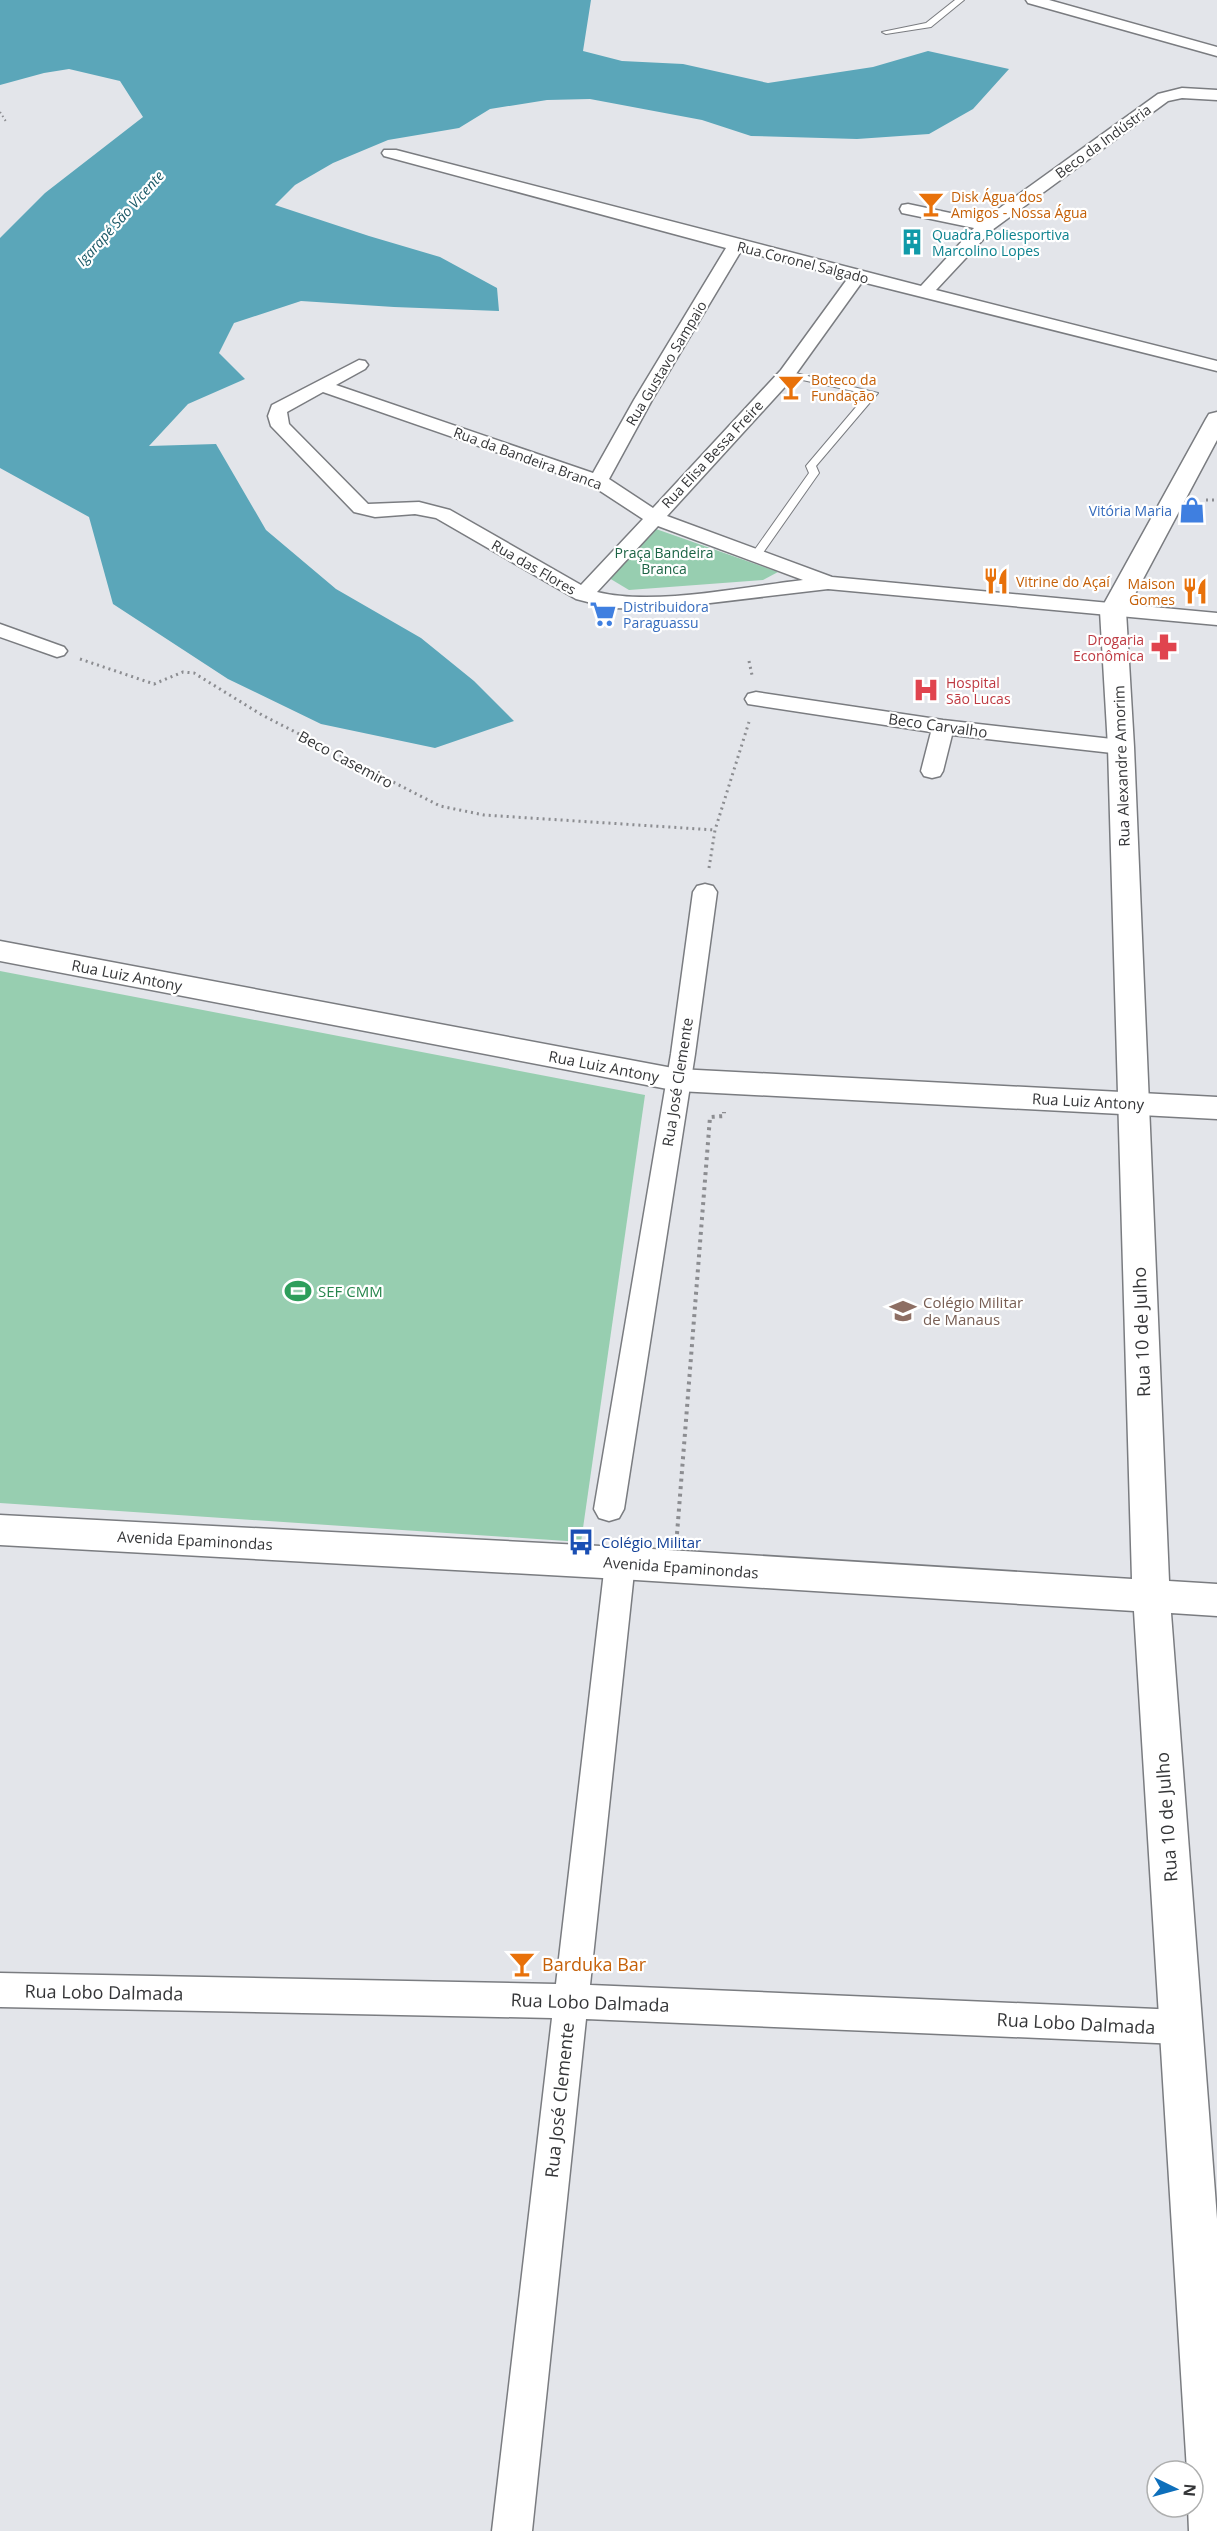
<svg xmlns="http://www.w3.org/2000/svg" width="1217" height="2531" font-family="'Open Sans',sans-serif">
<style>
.green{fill:#97ceb0}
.water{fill:#5ba6b9}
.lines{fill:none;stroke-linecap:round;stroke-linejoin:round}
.service-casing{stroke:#7a7c80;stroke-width:2}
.minor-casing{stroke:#7a7c80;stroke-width:3}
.tertiary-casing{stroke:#7a7c80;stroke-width:3}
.secondary-casing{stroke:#7a7c80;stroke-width:3}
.path-far2{stroke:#8c8d91;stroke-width:2;stroke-dasharray:1.5 3;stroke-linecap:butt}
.path-far1{stroke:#8c8d91;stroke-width:3;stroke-dasharray:2 4;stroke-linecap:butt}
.path{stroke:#8c8d91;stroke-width:4;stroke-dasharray:3 4.5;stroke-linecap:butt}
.service{fill:#fff;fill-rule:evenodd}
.minor{fill:#fff;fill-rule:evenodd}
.tertiary{fill:#fff;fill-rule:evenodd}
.secondary{fill:#fff;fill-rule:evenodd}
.labels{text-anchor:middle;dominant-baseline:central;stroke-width:4.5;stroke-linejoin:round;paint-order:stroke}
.far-street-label{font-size:14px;fill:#353638;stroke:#fff}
.far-food-label{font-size:14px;fill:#c56008;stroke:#fff;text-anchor:start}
.far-water-label{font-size:14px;font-style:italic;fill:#195866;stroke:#fff}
.far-culture-label{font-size:14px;fill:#0d838f;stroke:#fff;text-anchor:start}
.far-shop-label{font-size:14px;fill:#366cbe;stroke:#fff;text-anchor:end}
.far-park-label{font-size:14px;fill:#1c6445;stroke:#fff}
.far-health-label{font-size:14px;fill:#be3a42;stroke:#fff;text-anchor:end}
.street-label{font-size:15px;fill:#353638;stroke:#fff}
.leisure-label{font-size:15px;fill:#27864d;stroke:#fff;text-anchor:start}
.education-label{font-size:15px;fill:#785e54;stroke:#fff;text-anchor:start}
.transit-label{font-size:15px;fill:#164399;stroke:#fff;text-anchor:start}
.near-street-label{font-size:18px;fill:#353638;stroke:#fff}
.near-food-label{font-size:18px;fill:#c56008;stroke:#fff;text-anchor:start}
</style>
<rect width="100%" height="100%" fill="#e3e5ea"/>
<g class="green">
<polygon points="656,529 778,572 763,580 629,590 609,578"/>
<polygon points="0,971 645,1095 581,1542 0,1503"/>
</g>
<polygon class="water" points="0,0 591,0 583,51 622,61 683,64 768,83 873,67 928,51 1009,69 973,109 929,134 857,139 751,136 702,120 590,99 547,100 490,109 459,128 388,140 333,163 295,185 275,205 369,236 440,257 497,288 499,311 394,307 301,301 234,323 219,353 245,379 188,404 149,446 216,444 266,530 336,589 421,638 474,681 514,721 435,748 321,724 228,679 113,604 89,517 0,468 0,238 45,193 143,117 120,81 69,69 44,73 0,85"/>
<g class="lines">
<g class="service-casing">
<g id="service">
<polygon points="955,0 964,0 931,27 886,34 882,32 926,23"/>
<polygon points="787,371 878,393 816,466 819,473 760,557 756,558 751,555 809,473 806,466 867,394 784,376 784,372"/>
</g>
</g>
<g class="minor-casing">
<g id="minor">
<polygon points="1026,0 1049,0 1217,47 1217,56 1028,3"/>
<path d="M1182,88L1217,90V100L1182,98L1168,101L992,230L936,290L1217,361V371L862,282L793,378L667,516L832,577L1217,613V625L828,589L660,609L611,608L576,599L436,518L415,514L375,517L354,512L271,426L268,416L272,405L359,360L365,361L368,365L365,369L336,385L593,473L634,400L726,248L384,156L382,153L384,150H396L921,286L974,228L902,213L900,209L902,205L908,204L983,220L1158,94ZM741,251L848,278L781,370L653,508L609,479L652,400ZM323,392L591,485L643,519L581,585L450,510L419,502L368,504L289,424L287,412ZM658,526L803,580C744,587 653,606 597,592Z"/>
<polygon points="0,624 64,647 67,651 64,655 57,657 0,637"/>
<polygon points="756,692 943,720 1121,740 1129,742 1132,747 1129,752 1121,754 952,735 943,771 940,776 932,778 924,776 921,771 931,732 748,704 745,699 748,694"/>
<polygon points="705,884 713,886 717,892 695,1054 624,1509 619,1518 609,1521 599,1518 594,1509 671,1054 693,892 697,886"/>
<polygon points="620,1550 631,1554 635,1563 590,1985 1180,2010 1192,2015 1197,2027 1192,2039 1180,2044 586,2019 532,2531 492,2531 552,2018 0,2007 0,1973 556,1984 605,1563 609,1554"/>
</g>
</g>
<g class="tertiary-casing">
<polygon id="tertiary" points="1217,412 1217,440 1126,611 1134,747 1169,1581 1217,1584 1217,1616 1171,1613 1217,2219 1217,2531 1189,2531 1188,2507 1193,2507 1193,2471 1187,2471 1134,1611 620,1579 0,1545 0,1515 620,1547 1132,1579 1108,747 1100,611 1206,419 1209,414"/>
</g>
<g class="secondary-casing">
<polygon id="secondary" points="0,941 678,1069 1217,1097 1217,1119 678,1091 0,961"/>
</g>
<polyline class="path-far2" points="0,112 7,123"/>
<g class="path-far1">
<polyline points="1206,500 1217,500"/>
<polyline points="80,659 154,684 183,672 194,673 262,715 440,806 484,815 715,830"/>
<polyline points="749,661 752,675"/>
<polyline points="709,868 715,830 749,722"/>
</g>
<polyline class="path" points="677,1534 710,1117 724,1116 724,1112"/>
<use href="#service" class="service"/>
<use href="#minor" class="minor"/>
<use href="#tertiary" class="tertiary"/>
<use href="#secondary" class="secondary"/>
</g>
<defs>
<g id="bar-bare" transform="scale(2.07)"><path d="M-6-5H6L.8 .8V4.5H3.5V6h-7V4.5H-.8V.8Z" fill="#e8710a" stroke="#fff" stroke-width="2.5" paint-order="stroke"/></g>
<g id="building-bare" transform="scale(2.07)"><path d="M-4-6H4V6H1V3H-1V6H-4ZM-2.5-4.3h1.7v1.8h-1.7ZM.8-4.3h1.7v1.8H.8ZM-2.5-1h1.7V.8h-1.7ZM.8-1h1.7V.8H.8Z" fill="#0f9aa8" stroke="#fff" stroke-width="2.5" paint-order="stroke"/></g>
<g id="shop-bare" transform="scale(2.07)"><path d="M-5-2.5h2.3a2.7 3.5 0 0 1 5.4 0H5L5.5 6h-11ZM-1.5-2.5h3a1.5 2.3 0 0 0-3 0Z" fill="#3f7fe0" stroke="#fff" stroke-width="2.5" paint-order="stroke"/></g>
<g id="restaurant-bare" transform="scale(2.07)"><path d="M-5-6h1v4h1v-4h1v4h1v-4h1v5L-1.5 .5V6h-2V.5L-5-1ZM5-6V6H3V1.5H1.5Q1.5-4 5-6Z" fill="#e8710a" stroke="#fff" stroke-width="2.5" paint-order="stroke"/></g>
<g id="supermarket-bare" transform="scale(2.07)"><path d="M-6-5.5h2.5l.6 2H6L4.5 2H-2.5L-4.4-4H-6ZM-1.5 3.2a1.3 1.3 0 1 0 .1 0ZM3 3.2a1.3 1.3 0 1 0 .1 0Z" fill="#3f7fe0" stroke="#fff" stroke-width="2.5" paint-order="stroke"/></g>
<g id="pharmacy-bare" transform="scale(2.07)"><path d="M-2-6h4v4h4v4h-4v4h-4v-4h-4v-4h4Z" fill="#e0444e" stroke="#fff" stroke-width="2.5" paint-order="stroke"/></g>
<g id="hospital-bare" transform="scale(2.07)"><path d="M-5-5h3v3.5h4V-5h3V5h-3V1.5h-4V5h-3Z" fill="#e0444e" stroke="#fff" stroke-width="2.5" paint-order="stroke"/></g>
<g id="stadium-bare" transform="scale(2.07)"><path d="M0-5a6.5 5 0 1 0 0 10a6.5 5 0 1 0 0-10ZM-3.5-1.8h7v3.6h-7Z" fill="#2e9e5b" stroke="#fff" stroke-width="2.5" paint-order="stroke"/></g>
<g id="school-bare" transform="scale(2.07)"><path d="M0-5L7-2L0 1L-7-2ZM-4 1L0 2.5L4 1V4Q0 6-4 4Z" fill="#8d6e63" stroke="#fff" stroke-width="2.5" paint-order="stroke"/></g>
<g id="bus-bare" transform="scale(2.07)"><path d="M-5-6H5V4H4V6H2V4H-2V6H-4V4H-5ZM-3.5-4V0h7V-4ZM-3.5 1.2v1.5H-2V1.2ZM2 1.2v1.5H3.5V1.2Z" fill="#1a4fb4" stroke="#fff" stroke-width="2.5" paint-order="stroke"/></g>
</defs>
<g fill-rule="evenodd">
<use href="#bar-bare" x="931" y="204"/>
<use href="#building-bare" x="912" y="242"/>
<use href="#bar-bare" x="791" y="387"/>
<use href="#shop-bare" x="1192" y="510"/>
<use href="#restaurant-bare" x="996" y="581"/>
<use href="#restaurant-bare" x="1195" y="591"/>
<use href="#supermarket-bare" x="603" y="614"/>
<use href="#pharmacy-bare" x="1164" y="647"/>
<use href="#hospital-bare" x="926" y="690"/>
<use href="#stadium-bare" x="298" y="1291"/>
<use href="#school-bare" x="903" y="1311"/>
<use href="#bus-bare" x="581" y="1542"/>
<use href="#bar-bare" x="522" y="1964"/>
</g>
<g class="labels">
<g class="far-street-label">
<text transform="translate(1103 141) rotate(-36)">Beco da Indústria</text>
<text transform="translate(803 262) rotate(14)">Rua Coronel Salgado</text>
<text transform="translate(666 363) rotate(-59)">Rua Gustavo Sampaio</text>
<text transform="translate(712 454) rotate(-47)">Rua Elisa Bessa Freire</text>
<text transform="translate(528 458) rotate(20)">Rua da Bandeira Branca</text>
<text transform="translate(534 567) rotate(30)">Rua das Flores</text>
</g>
<g class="far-food-label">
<text x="951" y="196">Disk Água dos<tspan x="951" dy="16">Amigos - Nossa Água</tspan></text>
<text x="811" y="379">Boteco da<tspan x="811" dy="16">Fundação</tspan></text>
<text x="1016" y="581">Vitrine do Açaí</text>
<text x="1175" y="583" text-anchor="end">Maison<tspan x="1175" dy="16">Gomes</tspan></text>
</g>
<g class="far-water-label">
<text transform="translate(120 218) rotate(-48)">Igarapé São Vicente</text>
</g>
<g class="far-culture-label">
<text x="932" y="234">Quadra Poliesportiva<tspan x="932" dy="16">Marcolino Lopes</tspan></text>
</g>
<g class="far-shop-label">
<text x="1172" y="510">Vitória Maria</text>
<text x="623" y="606" text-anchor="start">Distribuidora<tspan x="623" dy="16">Paraguassu</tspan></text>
</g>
<g class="far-park-label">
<text x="664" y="552">Praça Bandeira<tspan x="664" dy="16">Branca</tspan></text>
</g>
<g class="far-health-label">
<text x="1144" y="639">Drogaria<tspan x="1144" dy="16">Econômica</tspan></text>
<text x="946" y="682" text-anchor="start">Hospital<tspan x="946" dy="16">São Lucas</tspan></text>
</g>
<g class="street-label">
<text transform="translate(938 725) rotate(8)">Beco Carvalho</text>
<text transform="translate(346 759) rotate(28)">Beco Casemiro</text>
<text transform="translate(1121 766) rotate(-92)">Rua Alexandre Amorim</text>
<text transform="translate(127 975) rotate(11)">Rua Luiz Antony</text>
<text transform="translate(604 1066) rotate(11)">Rua Luiz Antony</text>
<text transform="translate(677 1082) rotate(-81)">Rua José Clemente</text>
<text transform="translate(1088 1101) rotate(3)">Rua Luiz Antony</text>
<text transform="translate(195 1540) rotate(3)">Avenida Epaminondas</text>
<text transform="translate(681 1567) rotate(4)">Avenida Epaminondas</text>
</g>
<g class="leisure-label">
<text x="318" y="1291">SEF CMM</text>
</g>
<g class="education-label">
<text x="923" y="1302">Colégio Militar<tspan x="923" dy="17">de Manaus</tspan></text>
</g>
<g class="transit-label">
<text x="601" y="1542">Colégio Militar</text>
</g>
<g class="near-street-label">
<text transform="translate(1141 1332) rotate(-92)">Rua 10 de Julho</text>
<text transform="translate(1166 1817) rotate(-94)">Rua 10 de Julho</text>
<text transform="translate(104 1992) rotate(1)">Rua Lobo Dalmada</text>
<text transform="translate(590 2002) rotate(2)">Rua Lobo Dalmada</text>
<text transform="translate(1076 2023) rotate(3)">Rua Lobo Dalmada</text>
<text transform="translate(559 2100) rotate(-84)">Rua José Clemente</text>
</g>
<g class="near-food-label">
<text x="542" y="1964">Barduka Bar</text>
</g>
</g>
<g transform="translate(1175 2489) rotate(95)"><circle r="28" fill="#ffffff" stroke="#aeafaf" stroke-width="1.5"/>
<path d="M0-4.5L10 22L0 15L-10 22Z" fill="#0e6fbb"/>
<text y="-9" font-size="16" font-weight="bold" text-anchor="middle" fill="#353638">N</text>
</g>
</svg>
